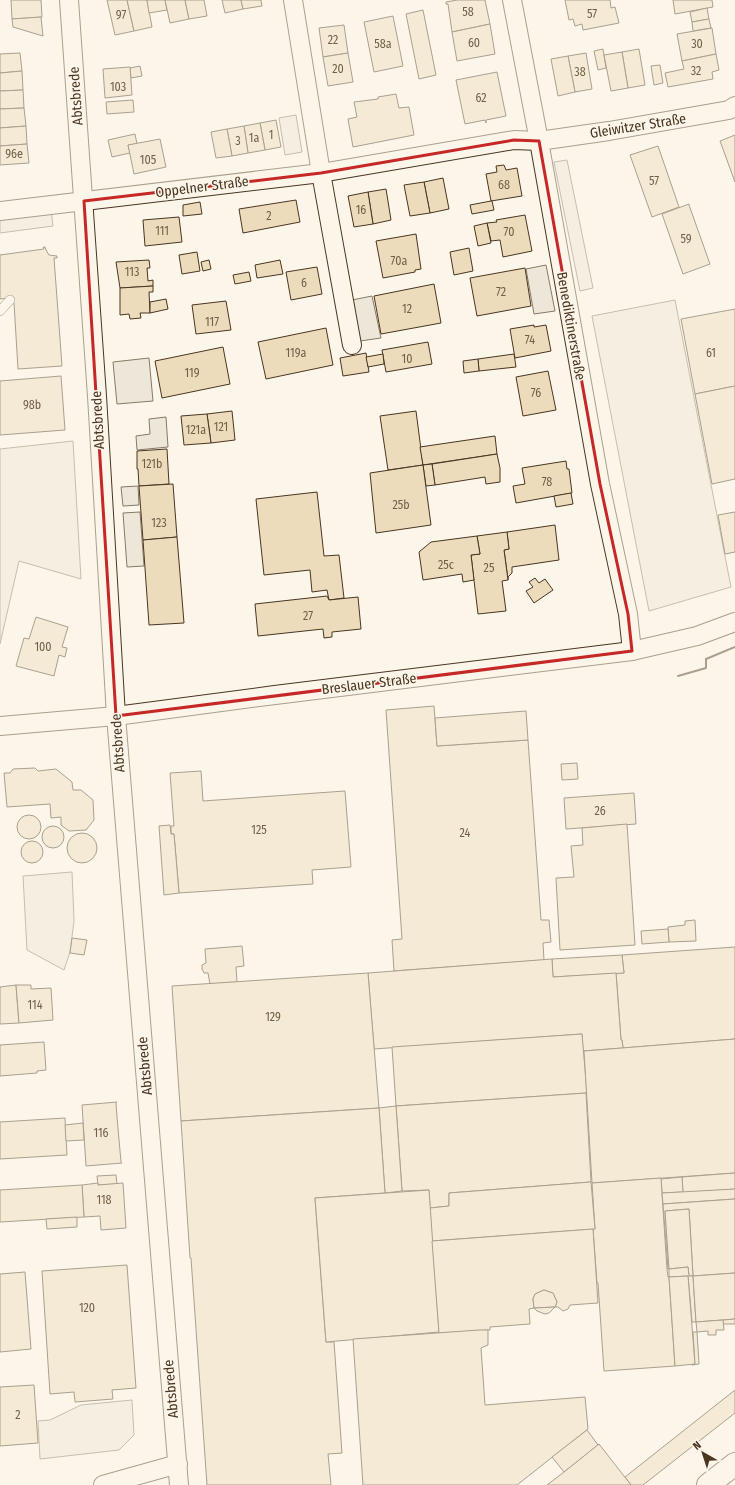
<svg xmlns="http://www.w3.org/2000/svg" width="735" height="1485" font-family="'Fira Sans Condensed',sans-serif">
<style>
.green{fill:#ede6d9;stroke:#887966}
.parking{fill:#ede7d9;stroke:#887966}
.building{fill:#ecdcbc;stroke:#4a3520}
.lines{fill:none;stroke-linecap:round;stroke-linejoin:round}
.service-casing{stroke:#4a3520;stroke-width:10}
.minor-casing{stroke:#4a3520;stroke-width:20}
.trunk-casing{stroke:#4a3520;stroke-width:24}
.service{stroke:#fbf6e9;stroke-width:9}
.minor{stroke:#fbf6e9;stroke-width:18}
.trunk{stroke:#fbf6e9;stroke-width:22}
.wall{stroke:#4a3520;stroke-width:2}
.marked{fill:none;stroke:#c62828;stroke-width:3;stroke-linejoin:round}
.labels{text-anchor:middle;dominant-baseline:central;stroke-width:3;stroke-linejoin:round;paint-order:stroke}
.number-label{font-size:12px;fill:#725f47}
.street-label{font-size:14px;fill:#4a3520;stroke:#fbf6e9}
</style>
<rect width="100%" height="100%" fill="#fbf6e9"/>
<polygon class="green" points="73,441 81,579 19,561 0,644 0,449"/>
<g class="parking">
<polygon points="296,115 302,152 285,155 279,118"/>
<polygon points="567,160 593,288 580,291 554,162"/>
<polygon points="51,210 53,226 0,233 0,217"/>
<polygon points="546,265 555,311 534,314 526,269"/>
<polygon points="372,296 381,338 360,341 352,300"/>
<polygon points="675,300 731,587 649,611 592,316"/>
<polygon points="149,358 153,401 117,404 113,362"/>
<polygon points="166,417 168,447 137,450 136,436 150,434 149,419"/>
<polygon points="138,486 139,505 123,506 121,487"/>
<polygon points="140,512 144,566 127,567 123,513"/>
<polygon points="72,872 74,921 70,952 64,970 27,950 23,876"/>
<polygon points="132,1400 134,1435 119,1450 40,1459 38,1421 50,1420 81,1405"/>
</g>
<g class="building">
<polygon points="11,0 41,0 42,17 12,19"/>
<polygon points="107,0 127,0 134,31 115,35"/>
<polygon points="127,0 147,0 152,27 134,31"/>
<polygon points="147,0 165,0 167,10 149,13"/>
<polygon points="165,0 185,0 189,19 170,23"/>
<polygon points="185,0 204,0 207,16 189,19"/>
<polygon points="222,0 241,0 243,9 225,13"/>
<polygon points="241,0 261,0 262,6 243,9"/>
<polygon points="457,0 485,0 490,24 452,32 448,4 446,4 446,2"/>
<polygon points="565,0 610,0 611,8 615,7 619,23 583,30 582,24 575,26 573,19 569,20"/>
<polygon points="673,0 712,0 713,7 675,14"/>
<polygon points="707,8 709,19 692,22 690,12"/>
<polygon points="423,10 436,75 419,79 406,14"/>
<polygon points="393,16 403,66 374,72 364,22"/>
<polygon points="41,17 43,36 13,27 12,19"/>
<polygon points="709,19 711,28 693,31 692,22"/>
<polygon points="490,24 495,54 457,61 452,32"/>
<polygon points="344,25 348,53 323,57 319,28"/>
<polygon points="712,28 716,54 682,61 677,34"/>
<polygon points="603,49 606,68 598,70 594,51"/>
<polygon points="639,49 645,85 628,88 622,52"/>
<polygon points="622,52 628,88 611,91 604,55"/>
<polygon points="20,53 22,71 0,73 0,54"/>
<polygon points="348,53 353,82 328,86 323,57"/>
<polygon points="586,53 592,89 575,92 568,56"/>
<polygon points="716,54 719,70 712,72 713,79 668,87 665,73 684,69 682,61"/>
<polygon points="568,56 575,92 558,96 551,59"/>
<polygon points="660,65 663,83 654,85 651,66"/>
<polygon points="140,66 142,76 131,78 130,68"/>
<polygon points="130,67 132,95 105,98 103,69"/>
<polygon points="22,71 23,90 0,91 0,73"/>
<polygon points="497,72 506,116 486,120 486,123 485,120 465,124 456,80"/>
<polygon points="23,90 24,108 0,109 0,91"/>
<polygon points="396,94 399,108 409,107 414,135 353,147 348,119 357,117 354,102 378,99 378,97"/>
<polygon points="133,100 134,112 107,114 106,102"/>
<polygon points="24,108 26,126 0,128 0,109"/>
<polygon points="276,120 281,147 265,150 260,123"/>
<polygon points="260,123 265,150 248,153 244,126"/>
<polygon points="26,126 27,144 0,146 0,128"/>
<polygon points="244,126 248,153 232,156 227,129"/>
<polygon points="227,129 232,156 216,158 211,132"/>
<polygon points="135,134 137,144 128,145 130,153 112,157 108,140"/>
<polygon points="735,135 735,182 720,141"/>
<polygon points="160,139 166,167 134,174 128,145"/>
<polygon points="27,144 29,163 0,165 0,146"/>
<polygon points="658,146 679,207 652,217 630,155"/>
<polygon points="504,165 506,170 517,168 522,196 491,201 486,174 497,172 496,166"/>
<polygon points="443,178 449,209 430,213 424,182"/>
<polygon points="424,182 430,213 410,216 404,185"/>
<polygon points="386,189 391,220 373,224 368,192"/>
<polygon points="368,192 373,224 354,227 348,196"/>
<polygon points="296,200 300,222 243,233 239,209"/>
<polygon points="491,201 492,201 494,210 472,214 470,205"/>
<polygon points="200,202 202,214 183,216 183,205"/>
<polygon points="689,205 710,264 683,274 662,214 689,204"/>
<polygon points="525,215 532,251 503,257 500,240 491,241 487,223 497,222 496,220"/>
<polygon points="179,217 182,242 145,246 143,220"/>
<polygon points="487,223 491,243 478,246 474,226"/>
<polygon points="416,234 421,269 415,270 415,272 383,278 376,241"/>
<polygon points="43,247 45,247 46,250 49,255 57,256 57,258 54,258 62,366 18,369 14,303 8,298 0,299 0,255 44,249"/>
<polygon points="469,248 473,271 454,275 450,252"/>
<polygon points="197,252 200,271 182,274 179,255"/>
<polygon points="149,260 150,268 147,268 148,281 153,280 153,286 120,288 116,262"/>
<polygon points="209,260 211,269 203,271 201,262"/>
<polygon points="280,260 283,274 257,278 255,265"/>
<polygon points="317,267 322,294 291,300 286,272"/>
<polygon points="525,268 531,306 477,316 470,278"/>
<polygon points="249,272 251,281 235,284 233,275"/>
<polygon points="434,284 441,323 381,334 374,296"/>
<polygon points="153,286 153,292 149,292 150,313 140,313 141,318 130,319 129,314 120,315 120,288"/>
<polygon points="166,299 168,309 150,313 150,302"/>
<polygon points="226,301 231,330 196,334 192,305"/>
<polygon points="735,309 735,386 695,394 681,319"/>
<polygon points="534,325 534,327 546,325 551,351 515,358 510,329"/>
<polygon points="326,328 333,365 266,379 258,342"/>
<polygon points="428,342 432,364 386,372 382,350"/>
<polygon points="223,347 230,384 162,398 155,361"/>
<polygon points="366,353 369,372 343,376 340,358"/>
<polygon points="383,354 384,364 368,367 366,357"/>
<polygon points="514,354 516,367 479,371 478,359"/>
<polygon points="478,359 479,371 464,373 463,361"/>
<polygon points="548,371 556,410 523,416 516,377"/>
<polygon points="61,376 65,430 0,435 0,381"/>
<polygon points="735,386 735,479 712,484 695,394"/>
<polygon points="232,411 235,440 211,443 207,414"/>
<polygon points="416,411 423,465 388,470 380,416"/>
<polygon points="207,414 211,443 184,445 181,416"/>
<polygon points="495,436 497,454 423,465 420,447"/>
<polygon points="167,449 169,484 139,486 138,469 137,469 137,451"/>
<polygon points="497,454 500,468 500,482 486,484 485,477 435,485 432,464"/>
<polygon points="566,461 567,469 569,469 572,493 516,503 513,486 525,484 522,468"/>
<polygon points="432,464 435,485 426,486 423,465"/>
<polygon points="423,465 431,525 376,533 370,473"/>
<polygon points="173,484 177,537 143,540 139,486"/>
<polygon points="317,492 324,556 339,555 344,598 329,600 327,590 312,592 310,570 264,575 256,499"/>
<polygon points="571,493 573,504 556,507 554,496"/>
<polygon points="735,512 735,552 725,554 718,515"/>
<polygon points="555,525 559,560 512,567 512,573 508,577 508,580 504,550 509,549 507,532"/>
<polygon points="507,532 509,549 504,550 508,580 502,581 506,611 478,614 471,555 480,554 477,536"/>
<polygon points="477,536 480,554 471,555 474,580 463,582 462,574 423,580 419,552 431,542"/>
<polygon points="177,537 184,623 149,625 143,540"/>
<polygon points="535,578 539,583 545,579 553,590 534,603 526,591 533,587 529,582"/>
<polygon points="327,596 329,600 358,597 361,629 332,632 332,637 324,638 323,629 258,636 255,604"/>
<polygon points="36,617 68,627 62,647 67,648 65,657 59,655 54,676 16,666 24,638 29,639"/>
<polygon points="434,706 437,746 528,740 541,920 549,920 551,942 543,943 544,960 394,971 392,940 402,939 386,710"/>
<polygon points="526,711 528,740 437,746 435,718"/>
<polygon points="577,763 578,779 562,780 561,764"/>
<polygon points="35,768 38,771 56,769 72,782 73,790 81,790 93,800 94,820 86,830 69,831 61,825 61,817 51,818 50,804 7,807 4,773 10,773 13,769"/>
<polygon points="201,771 203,801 345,791 351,867 312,870 313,884 179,893 174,834 171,834 171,826 174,826 170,773"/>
<polygon points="634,793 636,824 566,829 564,798"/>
<circle cx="29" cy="827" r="12"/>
<polygon points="627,824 635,945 560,950 556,878 574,877 571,846 583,845 582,828"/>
<polygon points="170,825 171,834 174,834 179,893 164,895 159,826"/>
<circle cx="53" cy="837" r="11"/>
<circle cx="82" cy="848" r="15"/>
<circle cx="32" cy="852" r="11"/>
<polygon points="695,920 696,941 669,942 668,927 685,925 685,921"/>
<polygon points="668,929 669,942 642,944 641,931"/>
<polygon points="72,938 87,940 84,955 70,953"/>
<polygon points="242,946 244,966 236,967 237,982 210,984 208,973 204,973 202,969 202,965 206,963 205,949"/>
<polygon points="735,947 735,1039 623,1048 622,1040 621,1040 616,973 624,973 622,955"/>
<polygon points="622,955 624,973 553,977 552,959"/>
<polygon points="552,959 553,977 616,973 621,1040 622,1040 623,1048 583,1051 582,1034 374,1049 368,973"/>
<polygon points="368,973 379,1108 181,1121 172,986"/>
<polygon points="16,985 19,1023 0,1024 0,987"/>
<polygon points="16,985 31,985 31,989 51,988 53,1020 19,1023"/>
<polygon points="582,1034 587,1093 396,1106 392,1047"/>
<polygon points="735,1039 735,1173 592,1183 584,1051"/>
<polygon points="44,1042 46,1070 37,1071 37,1073 0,1076 0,1045"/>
<polygon points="586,1093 591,1182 449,1193 449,1206 430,1208 429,1190 402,1191 396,1106"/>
<polygon points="117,1102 116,1103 117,1117 121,1162 122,1163 86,1166 82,1105"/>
<polygon points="396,1106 402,1191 385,1193 379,1108"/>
<polygon points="379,1108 385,1193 315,1198 326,1342 334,1342 342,1453 328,1454 331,1485 207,1485 191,1258 190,1258 181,1121"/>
<polygon points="65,1118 67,1155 0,1159 0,1122"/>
<polygon points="83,1123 84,1140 66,1141 65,1125"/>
<polygon points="735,1173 735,1189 683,1193 682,1177"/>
<polygon points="116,1175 117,1184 98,1185 97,1176"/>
<polygon points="682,1177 683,1192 662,1193 661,1179"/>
<polygon points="661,1178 667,1269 668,1277 669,1277 675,1366 604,1371 598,1283 597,1283 593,1229 595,1229 592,1183"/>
<polygon points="591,1182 595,1229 432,1241 430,1208 449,1206 449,1193"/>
<polygon points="98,1183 98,1185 123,1183 126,1228 101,1230 100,1216 84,1217 82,1185"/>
<polygon points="82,1185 84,1217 0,1222 0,1190"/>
<polygon points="735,1189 735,1199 663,1204 662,1193"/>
<polygon points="429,1190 439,1332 326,1342 315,1198"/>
<polygon points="735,1199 735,1273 693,1276 689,1209 665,1211 669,1269 668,1269 663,1204"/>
<polygon points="689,1209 693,1276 689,1276 688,1267 669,1269 665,1211"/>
<polygon points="77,1217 77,1227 47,1229 46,1219"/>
<polygon points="593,1229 598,1303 570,1305 568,1309 563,1311 558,1307 555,1307 557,1302 553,1293 544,1290 535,1294 533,1299 534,1308 529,1309 530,1324 490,1327 490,1330 488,1330 439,1333 432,1241"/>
<polygon points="127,1265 136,1388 112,1390 113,1399 75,1402 74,1392 50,1394 42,1271"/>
<polygon points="688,1267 689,1276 693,1276 696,1322 692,1322 688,1276 669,1277 669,1269"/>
<polygon points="25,1272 31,1349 0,1352 0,1274"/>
<polygon points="735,1273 735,1319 696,1322 693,1276"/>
<polygon points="688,1276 695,1364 675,1366 669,1277"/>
<polygon points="544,1290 553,1293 557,1302 555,1307 534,1308 533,1299 535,1294"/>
<polygon points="555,1307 549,1313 545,1314 537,1311 534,1308"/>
<polygon points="735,1319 735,1324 723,1324 723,1320"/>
<polygon points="723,1320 724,1330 716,1330 716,1335 708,1335 708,1331 697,1332 696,1322"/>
<polygon points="479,1330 488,1330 488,1345 481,1348 485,1405 585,1397 588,1429 517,1485 363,1485 353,1339"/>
<polygon points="693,1332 697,1332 699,1364 692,1365 695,1364"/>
<polygon points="34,1385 38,1443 0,1446 0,1387"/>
<polygon points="735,1390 735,1413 643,1485 631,1485 625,1477"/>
<polygon points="587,1430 598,1445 564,1472 552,1457"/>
<polygon points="599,1444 631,1485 547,1485 564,1472"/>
</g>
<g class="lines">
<g class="service-casing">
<polyline id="service" points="0,311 10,300"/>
</g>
<g class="minor-casing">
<g id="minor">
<polyline points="69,0 97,396 116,716 179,1485"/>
<polyline points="293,0 321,173 352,345"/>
<polyline points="512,0 539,141 600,484 628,614 632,651"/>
<polyline points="0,211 321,173 514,140 539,141 609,131 729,110 735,106"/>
<polyline points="0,726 116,716 275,695 632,651 697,636 735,622"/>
<polyline points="103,1485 178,1464"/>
</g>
</g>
<g class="trunk-casing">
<polyline id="trunk" points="708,1485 735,1464"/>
</g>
<use href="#service" class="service"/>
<use href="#minor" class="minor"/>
<use href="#trunk" class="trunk"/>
<polyline class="wall" points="678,676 706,668 706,659 735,647"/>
</g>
<path d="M0 0H735V1485H0ZM514,140L539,141L600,484L628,614L632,651L116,716L84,201L321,173Z" fill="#fbf6e9" fill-opacity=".55" fill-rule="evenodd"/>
<path class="marked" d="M514,140L539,141L600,484L628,614L632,651L116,716L84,201L321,173Z"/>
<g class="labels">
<g class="number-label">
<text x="468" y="12">58</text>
<text x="592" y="14">57</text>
<text x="121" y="15">97</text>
<text x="333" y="40">22</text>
<text x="474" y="43">60</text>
<text x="383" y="44">58a</text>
<text x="697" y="44">30</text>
<text x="338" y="69">20</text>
<text x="696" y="71">32</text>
<text x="580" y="72">38</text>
<text x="118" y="87">103</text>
<text x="481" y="98">62</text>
<text x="271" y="135">1</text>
<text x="254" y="138">1a</text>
<text x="238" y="141">3</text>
<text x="14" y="154">96e</text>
<text x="148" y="160">105</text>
<text x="654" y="181">57</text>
<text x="504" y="185">68</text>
<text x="361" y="210">16</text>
<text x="269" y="216">2</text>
<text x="162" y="231">111</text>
<text x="509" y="232">70</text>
<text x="686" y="239">59</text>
<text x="399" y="261">70a</text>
<text x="132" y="272">113</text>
<text x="304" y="283">6</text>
<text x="501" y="292">72</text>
<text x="407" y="309">12</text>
<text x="212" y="322">117</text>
<text x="530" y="340">74</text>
<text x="296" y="353">119a</text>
<text x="711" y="353">61</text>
<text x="407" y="359">10</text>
<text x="192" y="373">119</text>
<text x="536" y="393">76</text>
<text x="32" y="405">98b</text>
<text x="221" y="427">121</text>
<text x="196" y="430">121a</text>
<text x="152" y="464">121b</text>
<text x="547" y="482">78</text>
<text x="401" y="505">25b</text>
<text x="159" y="523">123</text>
<text x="446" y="565">25c</text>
<text x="489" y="568">25</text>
<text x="308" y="616">27</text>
<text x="43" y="647">100</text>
<text x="600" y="811">26</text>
<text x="259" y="830">125</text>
<text x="465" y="833">24</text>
<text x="35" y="1005">114</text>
<text x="273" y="1017">129</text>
<text x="101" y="1133">116</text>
<text x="104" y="1200">118</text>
<text x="87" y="1308">120</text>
<text x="18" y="1415">2</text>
</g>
<g class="street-label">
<text transform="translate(76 96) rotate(-94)">Abtsbrede</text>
<text transform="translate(638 126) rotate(-9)">Gleiwitzer Straße</text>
<text transform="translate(202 187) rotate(-7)">Oppelner Straße</text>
<text transform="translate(571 326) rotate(80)">Benediktinerstraße</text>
<text transform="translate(98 420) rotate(-93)">Abtsbrede</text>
<text transform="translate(369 684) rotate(-7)">Breslauer Straße</text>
<text transform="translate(118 743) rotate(-94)">Abtsbrede</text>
<text transform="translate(145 1066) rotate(-95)">Abtsbrede</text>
<text transform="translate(171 1389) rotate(-95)">Abtsbrede</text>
</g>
</g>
<g transform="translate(703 1453) rotate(321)" stroke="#fbf6e9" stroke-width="3" paint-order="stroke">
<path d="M0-3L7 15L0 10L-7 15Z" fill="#4a3520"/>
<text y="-6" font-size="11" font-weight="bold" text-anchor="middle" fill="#4a3520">N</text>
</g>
</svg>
